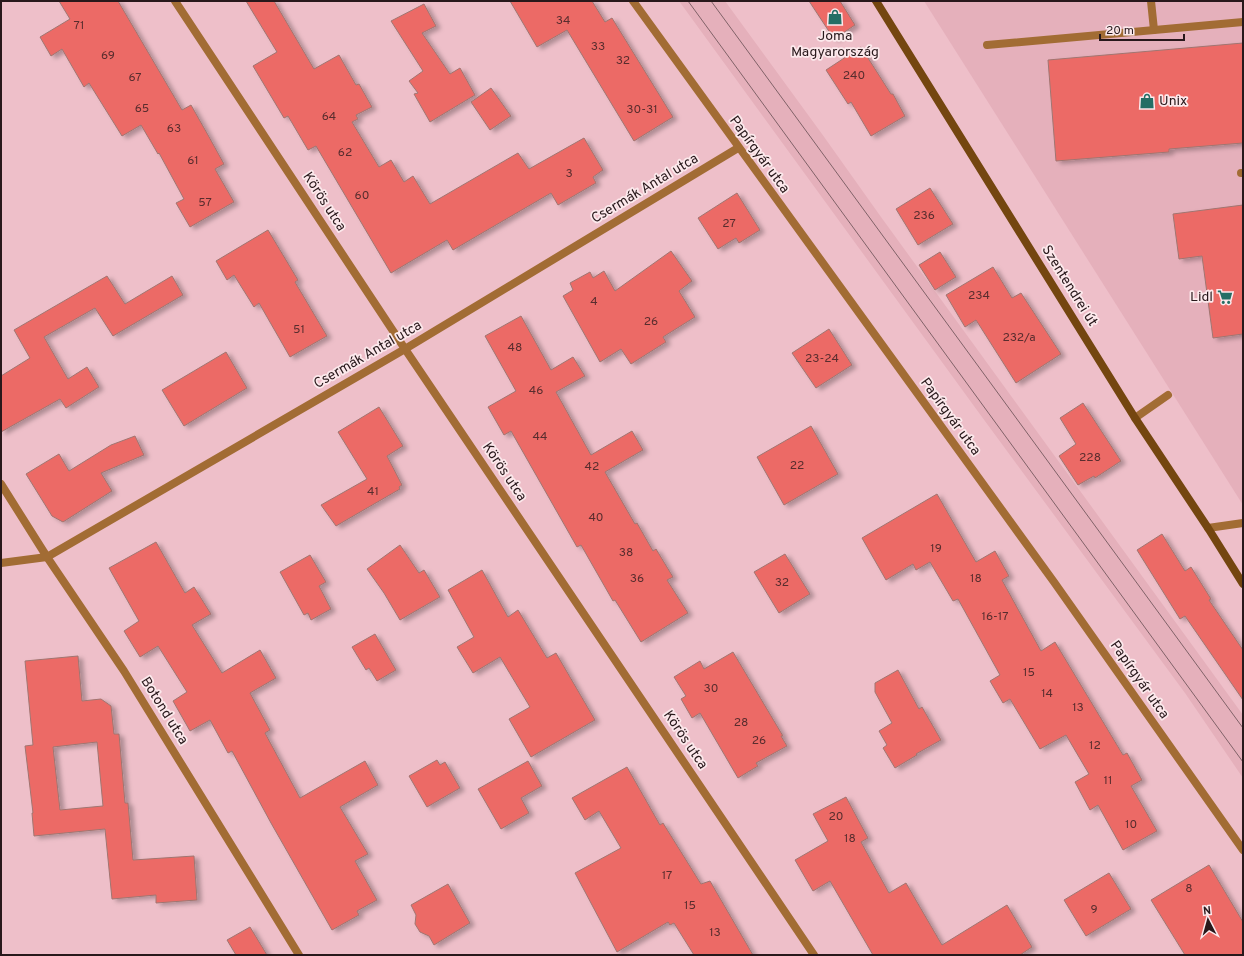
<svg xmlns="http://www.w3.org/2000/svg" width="1244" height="956" font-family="Overpass,sans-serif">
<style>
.built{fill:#e5b0bb}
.building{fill:#ec6b66;stroke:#a07571;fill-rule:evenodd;filter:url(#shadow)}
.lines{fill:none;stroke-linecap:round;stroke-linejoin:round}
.lane{stroke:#a26c34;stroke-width:8}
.street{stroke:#a26c34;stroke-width:8}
.secondary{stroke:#744610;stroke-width:8}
.tram{stroke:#806268;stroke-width:1}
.labels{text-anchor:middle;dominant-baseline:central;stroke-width:3.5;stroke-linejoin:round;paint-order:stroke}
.number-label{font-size:12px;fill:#592d2e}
.poi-label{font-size:14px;fill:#28181b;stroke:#fce9ec}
.street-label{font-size:14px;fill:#28181b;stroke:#fce9ec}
</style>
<defs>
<filter id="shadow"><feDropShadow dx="4.5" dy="2.5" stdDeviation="2" flood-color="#0004"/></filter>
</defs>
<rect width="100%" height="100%" fill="#eebfc9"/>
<g class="built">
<polygon points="679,1 725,1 822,134 881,217 1243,715 1243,778 1185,693 982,417"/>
<polygon points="924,1 1243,1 1243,505"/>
</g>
<g class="building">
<polygon points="59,1 118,1 182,110 191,105 208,135 224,164 215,169 234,202 190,227 176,203 184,199 159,153 158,154 141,125 122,136 89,83 84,87 62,49 51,56 40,37 70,19"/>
<polygon points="246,1 274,1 314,69 339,55 356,85 359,84 372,107 356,115 358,119 352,122 379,167 391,160 404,182 413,176 430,204 518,153 529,169 584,138 603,170 593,177 596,183 558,205 551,193 453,250 447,240 391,273 316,146 308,150 288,116 284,118 253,66 277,52"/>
<polygon points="510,1 592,1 605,22 612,18 673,117 634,141 567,30 537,47"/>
<polygon points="809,1 840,1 855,25 834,39"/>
<polygon points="424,4 436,26 422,33 450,74 460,68 475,95 430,122 414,94 418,93 409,81 423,71 391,21"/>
<polygon points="1243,43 1243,143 1169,149 1169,152 1056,161 1048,60"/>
<polygon points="861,47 891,94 893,94 905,116 871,136 851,102 848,104 826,70"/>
<polygon points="491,88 511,116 490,130 471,102"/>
<polygon points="930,188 953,224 918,245 896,209"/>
<polygon points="737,193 760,230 739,243 736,238 718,249 698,218"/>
<polygon points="1243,205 1243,334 1213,338 1202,256 1179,259 1173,214"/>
<polygon points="268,230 298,280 295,282 327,336 290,357 259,303 254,307 234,275 227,280 216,261"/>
<polygon points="671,251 692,281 679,291 695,317 663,337 666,342 631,364 621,349 600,362 563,296 573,290 570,283 590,272 593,278 604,271 615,291"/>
<polygon points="940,252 956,277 935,290 919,265"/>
<polygon points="993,267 1012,298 1021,293 1061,354 1016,383 976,320 965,327 946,295"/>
<polygon points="107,276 125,304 172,276 183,295 113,336 95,308 44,337 68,379 87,367 99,387 66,408 60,399 1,432 1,376 30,358 14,330"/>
<polygon points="521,316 551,370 573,357 585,376 556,392 591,455 632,431 643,450 605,472 635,524 637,523 653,551 656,549 673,577 667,580 688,613 641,642 615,600 613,601 581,545 577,547 511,431 504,435 488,407 516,391 485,336"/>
<polygon points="829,329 852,365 816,388 792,353"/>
<polygon points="226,352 247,388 184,426 162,390"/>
<polygon points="1083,403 1121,461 1095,478 1094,476 1078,485 1059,456 1076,444 1060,418"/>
<polygon points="379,407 403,446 387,456 402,485 399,487 400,489 336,526 321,505 367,479 338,432"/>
<polygon points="811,426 838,474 784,505 757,457"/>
<polygon points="135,436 144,455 101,473 112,491 63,522 52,516 26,474 59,454 69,471 111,445"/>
<polygon points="937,494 976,562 995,551 1009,576 1002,580 1041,651 1055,642 1123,755 1127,753 1142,780 1131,786 1157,831 1123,850 1098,805 1090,810 1075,782 1089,774 1066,735 1040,749 1010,699 1003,703 990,681 1000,675 958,599 953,601 930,562 916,570 913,564 886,580 862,538"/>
<polygon points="1162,534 1185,571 1191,567 1211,599 1209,600 1243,650 1243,700 1185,616 1180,619 1137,550"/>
<polygon points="156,542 185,593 194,587 211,614 192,625 222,673 260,650 276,678 250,693 270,730 265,733 300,798 365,761 378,785 340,807 368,854 355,861 377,900 357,911 359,915 332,930 271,823 232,751 228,753 210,720 190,731 173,701 187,692 158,646 140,657 124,631 139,621 109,568"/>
<polygon points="400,545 419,573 424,570 440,597 400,620 384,593 367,569"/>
<polygon points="785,554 810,594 779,613 754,572"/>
<polygon points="310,555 326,582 319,586 331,609 311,620 308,613 304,615 280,572"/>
<polygon points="482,570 508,617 518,610 547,658 556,653 595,720 531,757 509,719 530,707 500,657 473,673 457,647 474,637 448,590"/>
<polygon points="375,634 396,670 377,681 369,668 366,670 352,647"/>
<polygon points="733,652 783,736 781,736 787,746 756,763 758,766 738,778 700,713 692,718 681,699 686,696 674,677 700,661 704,669"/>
<path d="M78,656L82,701L101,699L111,706L114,734H119L125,803H128L133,860L194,856L197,900L156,903V895L112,899L105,829L34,836L32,813H33L25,746L33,745L25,661ZM97,742L103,806L60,810L53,747Z"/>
<polygon points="898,670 919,709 922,707 941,740 916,754 917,755 895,768 883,748 887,745 879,731 892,723 875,692 875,683"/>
<polygon points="437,760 440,765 445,762 460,788 427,807 409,776"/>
<polygon points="528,761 542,786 521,798 529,813 501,829 478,789"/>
<polygon points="627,767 660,825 663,823 701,884 710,881 753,955 694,955 674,923 670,925 668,922 617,952 575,873 621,848 599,811 585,820 572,798"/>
<polygon points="846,797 868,838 861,842 889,893 906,883 942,945 1007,905 1032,947 1020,955 873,955 830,881 813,891 795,860 828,841 813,814"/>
<polygon points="1209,865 1243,922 1243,955 1185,955 1151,900"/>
<polygon points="1109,873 1131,909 1086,936 1064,900"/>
<polygon points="448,884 470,923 434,945 429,936 420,932 415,924 416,915 411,905"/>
<polygon points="250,927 267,955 236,955 227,940"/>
</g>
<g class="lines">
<g class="lane">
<polyline points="1151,1 1154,30"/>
<polyline points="987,45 1243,22"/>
<polyline points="1241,173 1243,173"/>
<polyline points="1135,418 1168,395"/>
</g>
<g class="street">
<polyline points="175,1 405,349 814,955"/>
<polyline points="633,1 1054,582 1243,850"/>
<polyline points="1,484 47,557 124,671 299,955"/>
<polyline points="1208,528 1243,523"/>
<polyline points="1,563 47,557 405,349 738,148"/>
</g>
<polyline class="secondary" points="876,1 1135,418 1208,528 1243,584"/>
<g class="tram">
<polyline points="688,1 1243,762"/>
<polyline points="711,1 1243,728"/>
</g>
</g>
<defs>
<g id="shop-bare" transform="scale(1.2)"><path d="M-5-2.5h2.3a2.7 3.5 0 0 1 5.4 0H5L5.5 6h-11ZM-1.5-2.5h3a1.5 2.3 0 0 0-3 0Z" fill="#256e65" stroke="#fce9ec" stroke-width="2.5" paint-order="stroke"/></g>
<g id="supermarket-bare" transform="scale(1.2)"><path d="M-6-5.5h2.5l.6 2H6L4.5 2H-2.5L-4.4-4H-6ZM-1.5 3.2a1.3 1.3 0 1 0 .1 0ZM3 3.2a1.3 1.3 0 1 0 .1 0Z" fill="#256e65" stroke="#fce9ec" stroke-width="2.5" paint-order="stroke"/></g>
</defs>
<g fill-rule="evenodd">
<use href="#shop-bare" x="835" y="17"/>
<use href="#shop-bare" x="1147" y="101"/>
<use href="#supermarket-bare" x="1225" y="297"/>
</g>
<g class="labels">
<g class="number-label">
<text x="563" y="21">34</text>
<text x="79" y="26">71</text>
<text x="598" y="47">33</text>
<text x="108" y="56">69</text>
<text x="623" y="61">32</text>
<text x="854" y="76">240</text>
<text x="135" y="78">67</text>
<text x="142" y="109">65</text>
<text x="642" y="110">30-31</text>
<text x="329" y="117">64</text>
<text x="174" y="129">63</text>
<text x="345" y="153">62</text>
<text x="193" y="161">61</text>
<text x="569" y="174">3</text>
<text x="362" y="196">60</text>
<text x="205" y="203">57</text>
<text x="924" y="216">236</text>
<text x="729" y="224">27</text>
<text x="979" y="296">234</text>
<text x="594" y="302">4</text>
<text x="651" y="322">26</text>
<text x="299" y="330">51</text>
<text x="1019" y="338">232/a</text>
<text x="515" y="348">48</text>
<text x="822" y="359">23-24</text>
<text x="536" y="391">46</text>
<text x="540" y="437">44</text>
<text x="1090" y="458">228</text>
<text x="797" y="466">22</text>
<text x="592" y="467">42</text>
<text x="373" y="492">41</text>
<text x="596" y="518">40</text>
<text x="936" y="549">19</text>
<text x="626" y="553">38</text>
<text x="637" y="579">36</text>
<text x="976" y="579">18</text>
<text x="782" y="583">32</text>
<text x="995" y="617">16-17</text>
<text x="1029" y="673">15</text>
<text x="711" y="689">30</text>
<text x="1047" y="694">14</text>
<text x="1078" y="708">13</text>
<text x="741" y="723">28</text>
<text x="759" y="741">26</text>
<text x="1095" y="746">12</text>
<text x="1108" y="781">11</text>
<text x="836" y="817">20</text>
<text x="1131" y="825">10</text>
<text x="850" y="839">18</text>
<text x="667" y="876">17</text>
<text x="1189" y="889">8</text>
<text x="690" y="906">15</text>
<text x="1094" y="910">9</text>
<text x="715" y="933">13</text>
</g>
<g class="poi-label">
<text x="835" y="36">Joma<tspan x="835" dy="16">Magyarország</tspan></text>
<text x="1159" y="101" text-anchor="start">Unix</text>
<text x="1213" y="297" text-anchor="end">Lidl</text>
</g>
<g class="street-label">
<text transform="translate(759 155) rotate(54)">Papírgyár utca</text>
<text transform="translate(645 189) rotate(-31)">Csermák Antal utca</text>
<text transform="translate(324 202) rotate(57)">Körös utca</text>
<text transform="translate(1069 286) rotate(58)">Szentendrei út</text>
<text transform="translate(368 355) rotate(-30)">Csermák Antal utca</text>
<text transform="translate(950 417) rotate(54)">Papírgyár utca</text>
<text transform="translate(504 472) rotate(56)">Körös utca</text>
<text transform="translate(1139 680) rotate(55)">Papírgyár utca</text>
<text transform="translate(164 711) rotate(58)">Botond utca</text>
<text transform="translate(685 740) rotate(56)">Körös utca</text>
</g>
</g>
<rect width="1244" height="956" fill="none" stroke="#28181b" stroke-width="4"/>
<g transform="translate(1208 920) rotate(354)" stroke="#fce9ec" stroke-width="3" paint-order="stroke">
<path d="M0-3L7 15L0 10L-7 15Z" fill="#28181b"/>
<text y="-6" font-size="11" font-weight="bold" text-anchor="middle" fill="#28181b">N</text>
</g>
<path d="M1100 34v6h84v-6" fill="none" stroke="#28181b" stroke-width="2"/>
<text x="1106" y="34" font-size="12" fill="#28181b" stroke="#fce9ec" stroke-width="3" paint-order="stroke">20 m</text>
</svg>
